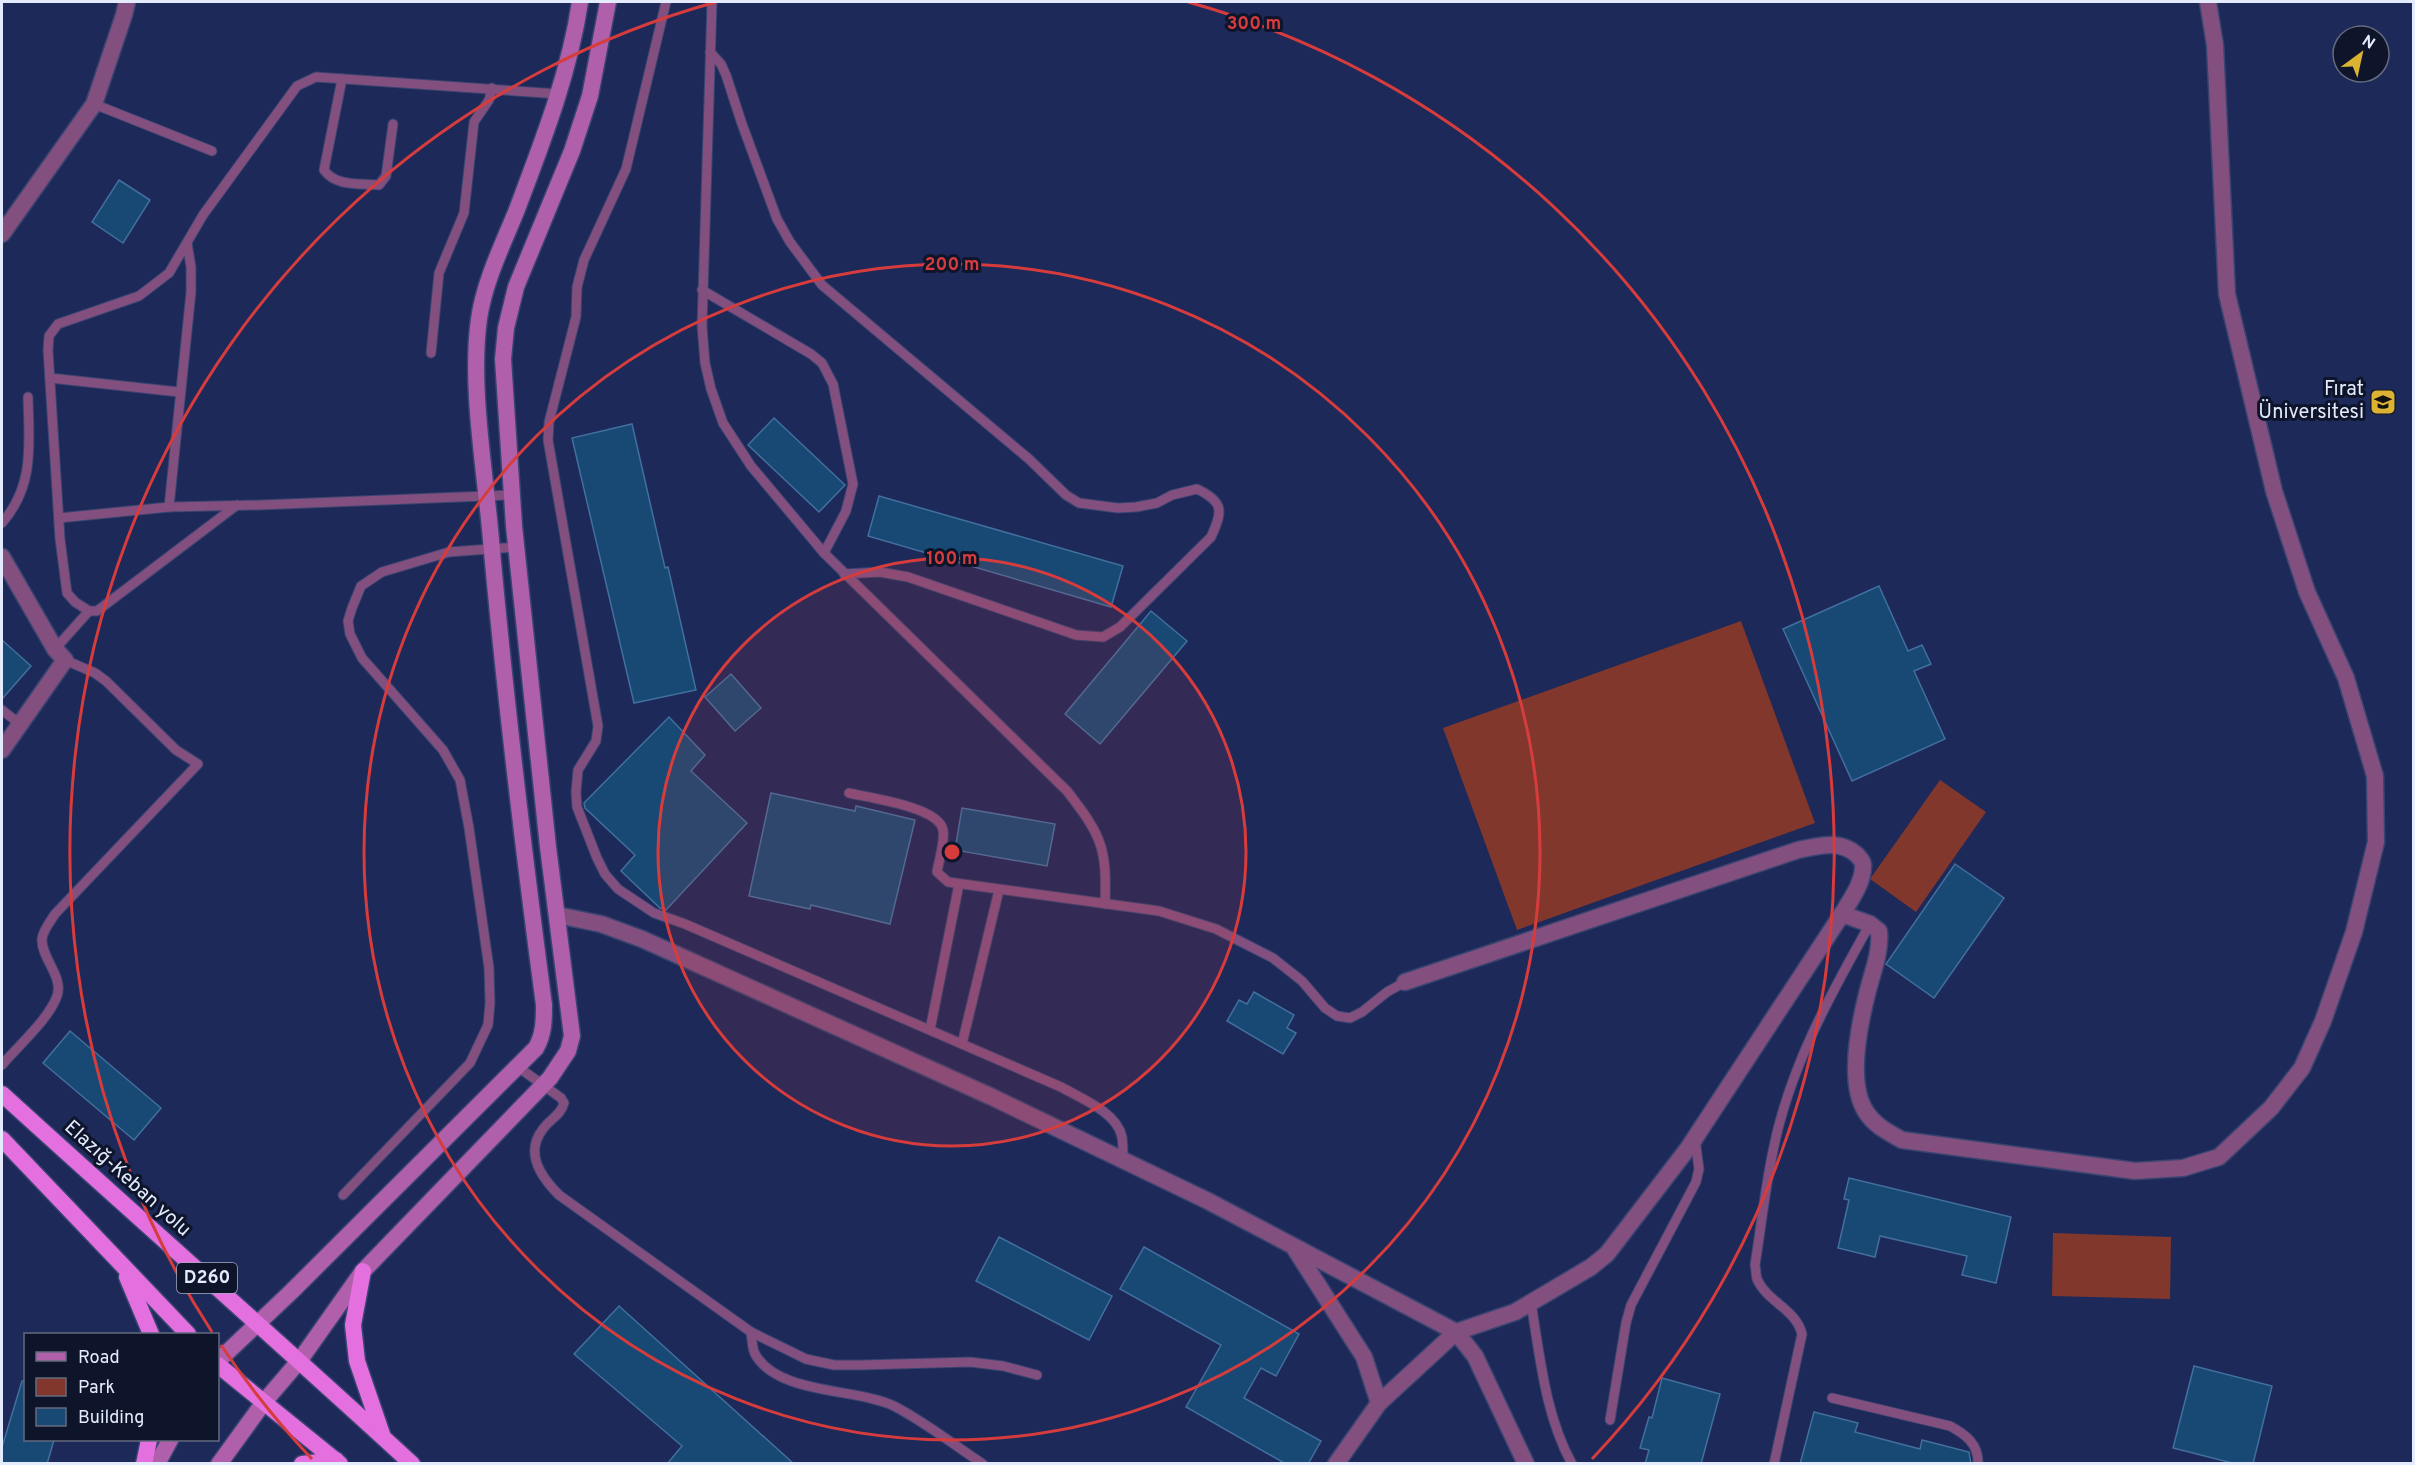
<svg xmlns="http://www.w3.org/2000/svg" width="2415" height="1465" font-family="Overpass,sans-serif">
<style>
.green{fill:#82372d}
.building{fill:#184975;stroke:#426f9d;stroke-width:1.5}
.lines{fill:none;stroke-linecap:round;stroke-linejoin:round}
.service-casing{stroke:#394470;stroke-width:11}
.minor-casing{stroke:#394470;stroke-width:19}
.secondary-casing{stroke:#394470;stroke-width:19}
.trunk-casing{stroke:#394470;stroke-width:19}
.service{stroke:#824f7e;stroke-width:9}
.minor{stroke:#824f7e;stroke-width:16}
.secondary{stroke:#b05fab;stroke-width:16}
.trunk{stroke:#e46fde;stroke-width:16}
.ring{fill:none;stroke:#d73c3d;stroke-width:3}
.labels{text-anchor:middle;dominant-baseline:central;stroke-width:6;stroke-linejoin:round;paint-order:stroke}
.shield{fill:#0e142a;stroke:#a4aabe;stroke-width:1.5}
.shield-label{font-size:18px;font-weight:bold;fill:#e4ebfe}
.poi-label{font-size:20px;fill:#e4ebfe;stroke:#0e142a;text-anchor:end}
.street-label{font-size:20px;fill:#e4ebfe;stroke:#0e142a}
.centre{fill:#d73c3d;stroke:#0e142a;stroke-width:3}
.ring-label{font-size:18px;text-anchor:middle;font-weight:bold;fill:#d73c3d;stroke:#0e142a;stroke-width:6;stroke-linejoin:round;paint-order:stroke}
</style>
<rect width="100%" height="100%" fill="#1d2959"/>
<g class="green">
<polygon points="1741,621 1815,823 1517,930 1443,728"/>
<polygon points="1940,780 1986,812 1916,912 1870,879"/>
<polygon points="2053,1233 2171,1237 2170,1299 2052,1296"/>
</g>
<g class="building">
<polygon points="119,180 150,200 123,243 92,222"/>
<polygon points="774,418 845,485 819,512 748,445"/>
<polygon points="632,424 665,568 668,567 696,690 634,703 572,438"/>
<polygon points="879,496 1123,566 1111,607 868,536"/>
<polygon points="1879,586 1908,651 1922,645 1931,664 1914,671 1945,739 1852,781 1783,629"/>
<polygon points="1151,611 1187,641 1100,744 1065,714"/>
<polygon points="2,640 31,666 2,699"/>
<polygon points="731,674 761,708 735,731 705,697"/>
<polygon points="669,717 705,755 691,771 747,823 666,910 660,908 621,871 635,855 585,808 584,803"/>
<polygon points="771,793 855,811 856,806 915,820 890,924 811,905 810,909 749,896"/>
<polygon points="962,808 1055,824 1047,866 955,850"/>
<polygon points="1955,864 2004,898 1934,998 1886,964"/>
<polygon points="1254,992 1294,1015 1287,1028 1296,1033 1283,1054 1227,1021 1239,1000 1247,1004"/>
<polygon points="70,1031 161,1108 134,1140 43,1063"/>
<polygon points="1849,1178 2011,1217 1996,1283 1962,1275 1967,1256 1880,1236 1875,1257 1838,1248 1849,1200 1844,1199"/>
<polygon points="999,1237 1112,1296 1089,1340 976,1281"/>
<polygon points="1144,1247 1299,1334 1276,1376 1261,1368 1244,1398 1321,1441 1308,1464 1286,1464 1186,1407 1221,1345 1120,1289"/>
<polygon points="619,1306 794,1464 667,1464 682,1446 574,1354"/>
<polygon points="2194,1366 2272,1386 2253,1464 2236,1464 2173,1448"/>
<polygon points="1662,1378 1720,1394 1701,1464 1645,1464 1649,1450 1640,1448 1649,1417 1652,1418"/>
<polygon points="22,1381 26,1381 26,1440 54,1440 47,1464 2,1464 2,1447"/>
<polygon points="1814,1412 1858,1423 1855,1432 1920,1449 1922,1440 1969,1452 1971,1464 1800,1464"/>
</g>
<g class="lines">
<g class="service-casing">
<g id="service">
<path d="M666,2L626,169L584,260L577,287L576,317L549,422L548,440L598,726L596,741L578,770L576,792L577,807L597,858L605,874L618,889L654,913L685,924L1061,1087C1080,1098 1117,1112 1122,1137C1123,1144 1123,1153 1123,1160"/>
<path d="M712,2L702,326L705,363L711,389L723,423L751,466L824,553L1067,791C1102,836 1107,848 1105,904"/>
<path d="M710,52L721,64L726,75L742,124L777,219L790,242L822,285L1029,459L1066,495L1079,503L1118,508L1136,507L1157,503L1172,495L1197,489C1224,502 1223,511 1211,537L1120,627L1103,637L1076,635L908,577L880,572L844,574"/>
<path d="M342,79L324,170C336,187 360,183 379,185L386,176L393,124"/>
<polyline points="94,104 212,151"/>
<polyline points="702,290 811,354 822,363 833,384 853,484 846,511 824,553"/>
<polyline points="431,353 439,273 464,213 474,122 489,100 492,88"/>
<polyline points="50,378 179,392"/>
<polyline points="237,505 97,611 89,611 75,602 67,593 60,539 48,350 49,336 58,324 139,296 169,273 203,215 297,86 316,77 559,94"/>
<polyline points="169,507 191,292 191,267 187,243"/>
<polyline points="59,518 169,507 260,505 512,495"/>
<path d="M2,523C35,485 29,444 28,397"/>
<polyline points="55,649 89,611"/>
<polyline points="2,710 20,724"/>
<path d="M849,793C870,798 939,807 943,830C945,842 939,860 937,872L948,882L1159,911L1216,929L1273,958L1302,981L1325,1008L1337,1016L1350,1018L1362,1012L1387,992L1405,982"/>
<polyline points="930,1030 959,884"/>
<polyline points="962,1044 999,890"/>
<path d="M2,1065C18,1046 49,1019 57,996C64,977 41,958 42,939C43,930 50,922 55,914L198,764L176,750L106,681L95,673L65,660"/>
<path d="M518,1067L561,1098L564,1103C561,1115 550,1119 543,1129C524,1153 541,1177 559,1195L751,1332L806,1359L834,1365H861L970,1362L1003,1366L1037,1375"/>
<polyline points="343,1195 470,1063 488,1025 490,1003 489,968 469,828 460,780 443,750 362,658 350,634 348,621 352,608 361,586 382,572 449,552 516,547"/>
<path d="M1531,1303C1540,1356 1545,1415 1572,1464"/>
<path d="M751,1332C752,1339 752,1348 755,1354C778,1395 857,1388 894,1406C925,1422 954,1445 983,1464"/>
<path d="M1832,1398L1950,1426C1965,1434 1979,1444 1978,1464"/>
<polyline points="1610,1420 1626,1323 1631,1305 1696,1182 1699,1169 1695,1139"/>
<path d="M1774,1464L1802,1334C1796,1309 1767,1302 1757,1279C1756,1276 1756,1269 1755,1265C1761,1227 1765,1189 1773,1151C1789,1069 1830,995 1870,924"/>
</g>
</g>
<g class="minor-casing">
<g id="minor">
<polyline points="2,234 94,104 124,15 127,2"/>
<polyline points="2,557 55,649 65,660 2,750"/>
<path d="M1842,914L1870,924L1879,931C1881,953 1872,973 1867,994C1859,1026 1847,1083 1866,1112C1875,1126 1888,1132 1902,1140L2135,1171L2183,1168L2219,1157L2271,1108L2302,1068L2323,1021L2354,932L2376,842L2375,776L2346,678L2307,592L2274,491L2227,294L2215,45L2208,2"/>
<polyline points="557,915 601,924 642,939 992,1097 1208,1201 1456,1332 1475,1356 1526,1464"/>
<polyline points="1295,1249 1364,1357 1379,1403"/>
<path d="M1336,1464L1379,1403L1456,1332L1515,1312L1591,1267L1607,1254L1689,1147L1842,914C1850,901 1863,883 1863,867C1864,861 1860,859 1857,855C1840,839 1818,846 1798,850L1405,982"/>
</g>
</g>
<g class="secondary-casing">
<g id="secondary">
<path d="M218,1361L291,1292L536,1048C544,1034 544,1020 544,1005C523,847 504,688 490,529C484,465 470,383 479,319C484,283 502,246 516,212C542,143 569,75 580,2"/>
<polyline points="157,1464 170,1440"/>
<polyline points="219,1464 264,1402 300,1360 363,1271 550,1078 568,1051 572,1036 548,847 514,526 503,359 506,328 516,287 572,151 590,96 608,2"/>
</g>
</g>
<g class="trunk-casing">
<g id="trunk">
<path d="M2,1094C138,1218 276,1339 412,1464"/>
<polyline points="2,1139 188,1334"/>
<polyline points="363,1271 353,1325 357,1361 382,1434"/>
<polyline points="127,1277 151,1334"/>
<polyline points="218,1365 340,1464"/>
<polyline points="144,1464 149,1440"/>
<polyline points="302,1464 336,1460"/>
</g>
</g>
<use href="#service" class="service"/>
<use href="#minor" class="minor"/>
<use href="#secondary" class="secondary"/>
<use href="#trunk" class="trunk"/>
</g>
<circle cx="952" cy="852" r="294" fill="#d73c3d" fill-opacity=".12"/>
<g class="ring">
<circle cx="952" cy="852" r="294"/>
<circle cx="952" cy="852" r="588"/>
<path d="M312 1459A882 882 0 0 1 221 1345M212 1332A882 882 0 0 1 716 2M1188 2A882 882 0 0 1 1592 1459"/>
</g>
<defs>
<g id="university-square" transform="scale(1.35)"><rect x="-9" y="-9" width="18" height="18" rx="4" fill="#dcb233" stroke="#0e142a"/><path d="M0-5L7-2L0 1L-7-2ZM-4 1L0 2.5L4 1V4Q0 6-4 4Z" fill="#111"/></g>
</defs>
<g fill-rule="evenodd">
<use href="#university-square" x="2383" y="402"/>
</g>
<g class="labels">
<rect class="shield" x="177" y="1263" width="60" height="30" rx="4.5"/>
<g class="shield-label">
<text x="207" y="1278">D260</text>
</g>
<g class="poi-label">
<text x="2364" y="390">Fırat<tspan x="2364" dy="23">Üniversitesi</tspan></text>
</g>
<g class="street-label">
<text transform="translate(127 1179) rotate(42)">Elazığ-Keban yolu</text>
</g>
</g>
<circle cx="952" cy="852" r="9" class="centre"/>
<g class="ring-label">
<text x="1254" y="29">300 m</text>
<text x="952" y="270">200 m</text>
<text x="952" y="564">100 m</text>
</g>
<rect width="2415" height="1465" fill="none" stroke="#e4ebfe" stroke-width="6"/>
<rect x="24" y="1333" width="195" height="108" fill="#0e142a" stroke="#646a7f" stroke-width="1.5"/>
<rect x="36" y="1352" width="30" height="9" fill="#b05fab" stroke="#646a7f" stroke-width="1.5"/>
<text x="78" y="1363" font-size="18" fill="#e4ebfe">Road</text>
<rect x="36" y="1378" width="30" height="18" fill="#82372d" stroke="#646a7f" stroke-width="1.5"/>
<text x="78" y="1393" font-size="18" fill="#e4ebfe">Park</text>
<rect x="36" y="1408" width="30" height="18" fill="#184975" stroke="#646a7f" stroke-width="1.5"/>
<text x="78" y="1423" font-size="18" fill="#e4ebfe">Building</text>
<g transform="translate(2361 54) rotate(33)"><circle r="28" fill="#0e142a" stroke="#646a7f" stroke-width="1.5"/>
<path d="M0-4.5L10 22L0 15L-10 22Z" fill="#dcb233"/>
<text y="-9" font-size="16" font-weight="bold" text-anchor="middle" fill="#e4ebfe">N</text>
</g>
</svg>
